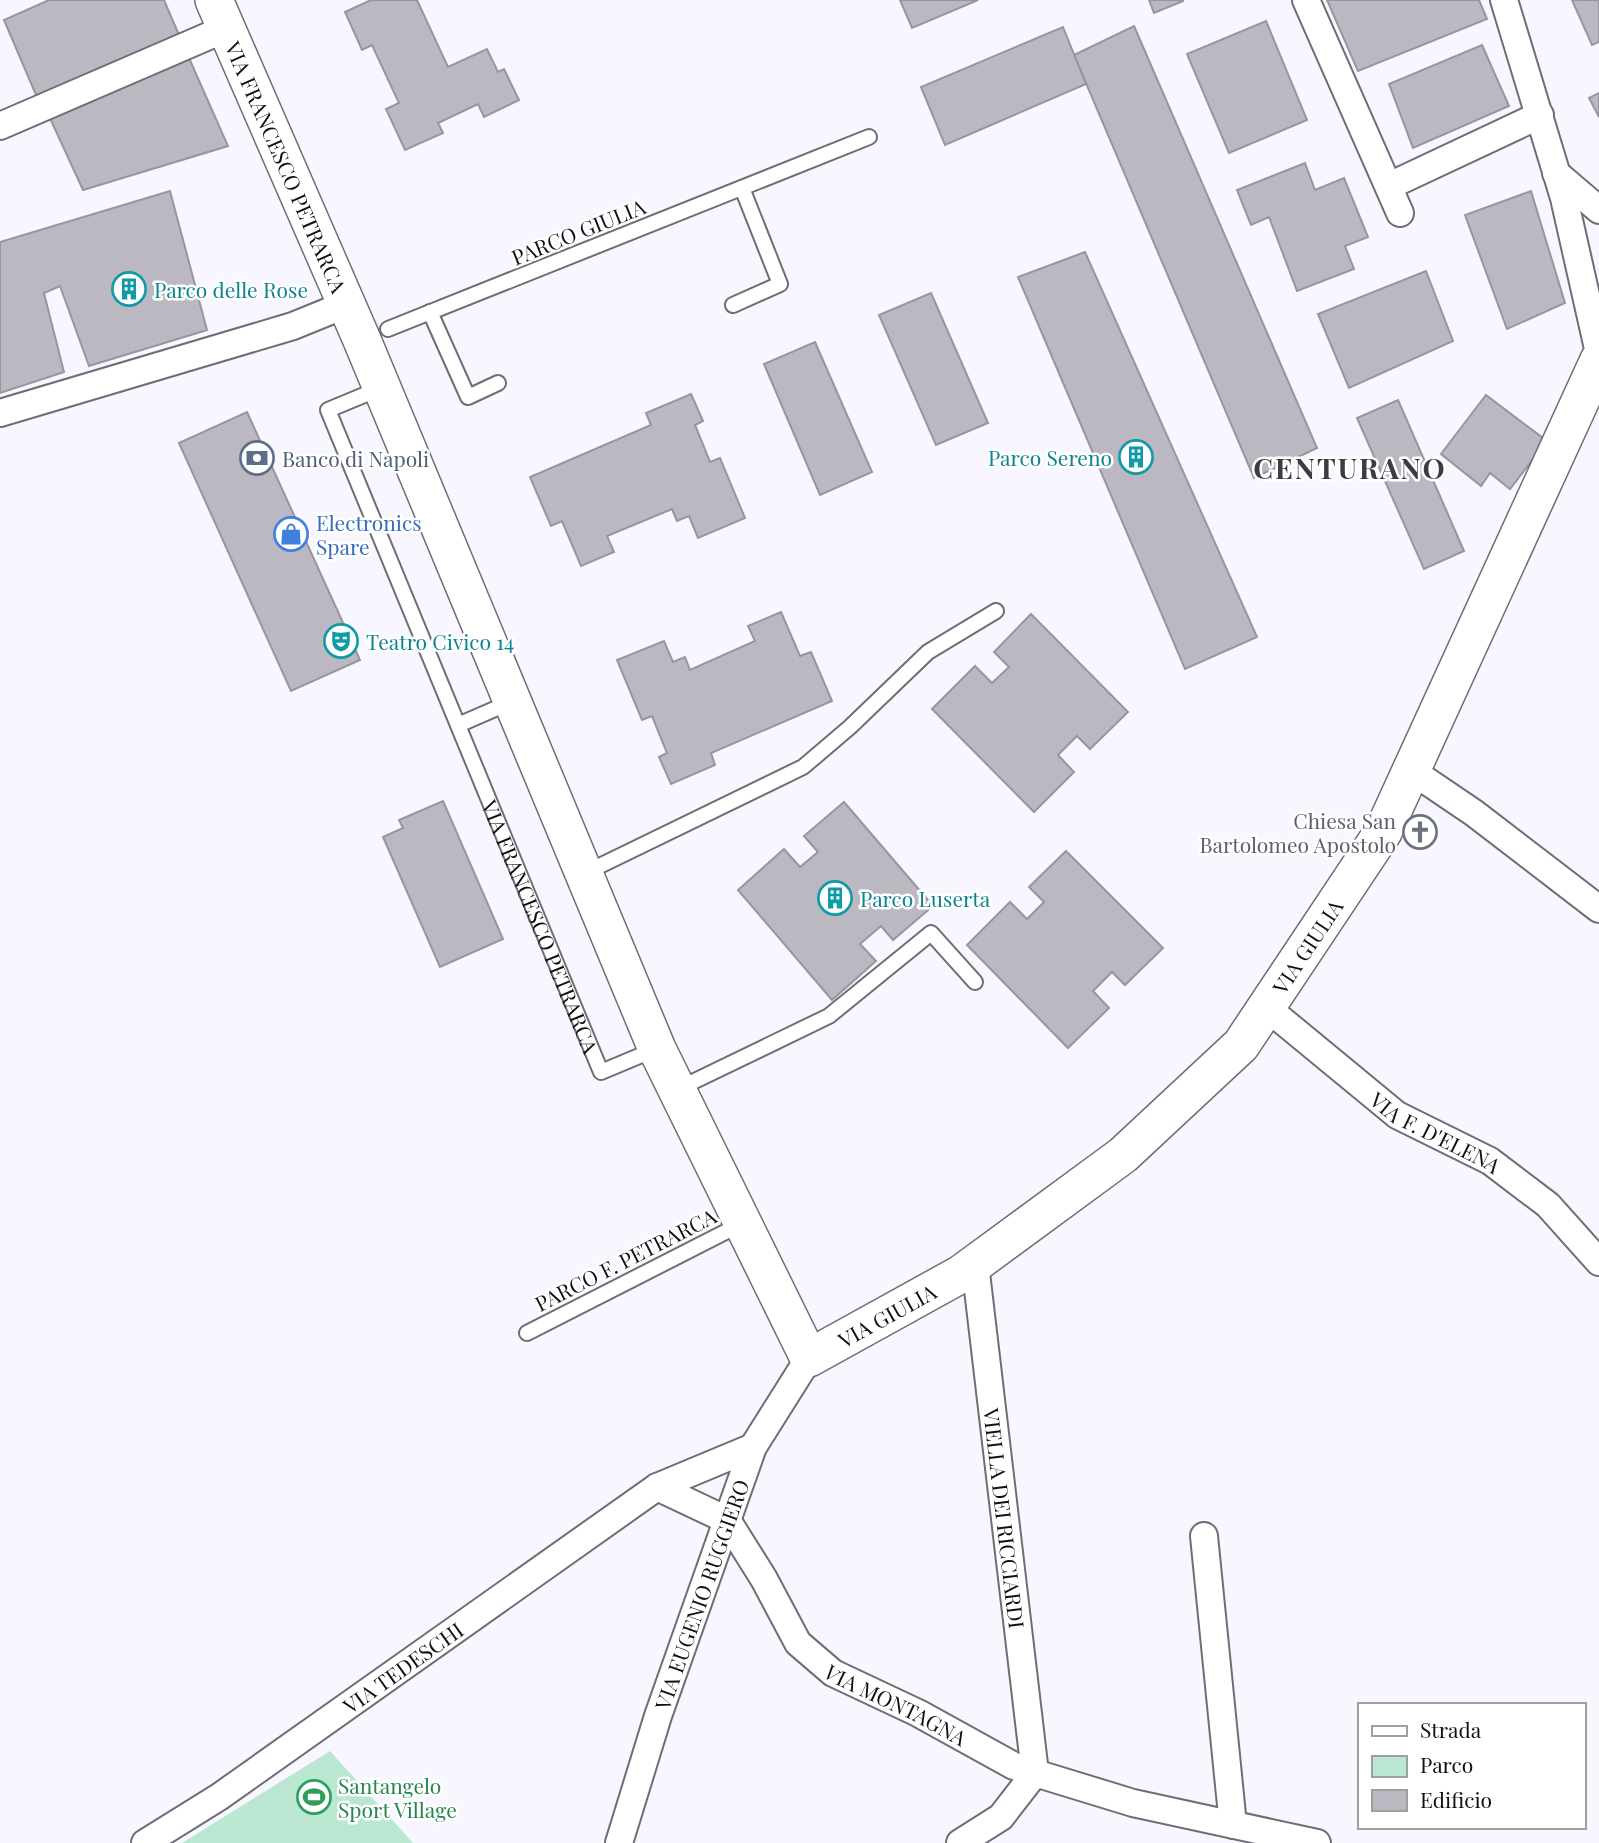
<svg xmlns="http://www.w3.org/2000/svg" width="1599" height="1843" font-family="'Playfair Display',serif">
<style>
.green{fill:#b9e7d1}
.building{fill:#bbb8c1;stroke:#98959e;stroke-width:2}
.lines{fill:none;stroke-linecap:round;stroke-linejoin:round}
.lane-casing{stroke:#6f6d75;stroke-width:18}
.street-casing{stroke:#6f6d75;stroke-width:30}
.secondary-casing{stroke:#6f6d75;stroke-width:40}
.lane{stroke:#fff;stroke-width:14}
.street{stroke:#fff;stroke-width:26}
.secondary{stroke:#fff;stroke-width:37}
.labels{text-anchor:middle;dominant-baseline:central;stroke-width:5;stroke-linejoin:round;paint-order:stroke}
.street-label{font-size:21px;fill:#100f12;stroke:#fff}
.culture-label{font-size:21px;fill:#0d838f;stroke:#fff;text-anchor:start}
.service-label{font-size:21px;fill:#4e5e75;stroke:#fff;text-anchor:start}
.shop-label{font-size:21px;fill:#366cbe;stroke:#fff;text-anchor:start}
.worship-label{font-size:21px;fill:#5b616d;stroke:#fff;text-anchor:end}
.leisure-label{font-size:21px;fill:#27864d;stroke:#fff;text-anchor:start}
.district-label{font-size:28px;font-weight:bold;letter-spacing:2px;fill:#3d3b42;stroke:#fff}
</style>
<rect width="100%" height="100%" fill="#f8f6ff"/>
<polygon class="green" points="330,1751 413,1843 182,1843"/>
<g class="building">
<polygon points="49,0 164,0 182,42 39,102 4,20"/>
<polygon points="371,0 417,0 448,67 487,49 498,72 504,69 519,100 484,117 478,104 438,123 443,133 405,150 386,109 399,103 372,45 362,50 345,12"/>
<polygon points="900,0 978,0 912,28"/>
<polygon points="1149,0 1183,0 1183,1 1154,13"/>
<polygon points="1327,0 1479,0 1487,19 1358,71"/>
<polygon points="1572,0 1599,0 1599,42 1592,45"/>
<polygon points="1266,21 1307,120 1229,153 1187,54"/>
<polygon points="1134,26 1317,448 1254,478 1074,55"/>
<polygon points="1063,27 1086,84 945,145 921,87"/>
<polygon points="1482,45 1509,106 1413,148 1389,84"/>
<polygon points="189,58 228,146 83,190 49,116"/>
<polygon points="1599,93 1599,117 1589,98"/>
<polygon points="1305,163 1315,190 1344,178 1368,237 1345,246 1354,269 1297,291 1269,217 1251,225 1237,190"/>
<polygon points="170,191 207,330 89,366 60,286 44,293 64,372 0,393 0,242"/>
<polygon points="1531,191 1565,303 1507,329 1465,215"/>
<polygon points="1085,252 1257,637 1185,669 1018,277"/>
<polygon points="1426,271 1453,341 1349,388 1318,314"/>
<polygon points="931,293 988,423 936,445 879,315"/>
<polygon points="815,342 872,472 820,495 764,364"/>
<polygon points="691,394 703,421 695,425 710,462 720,458 745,518 698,538 689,516 677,521 672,509 607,536 614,552 581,566 562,521 551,526 530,477 651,425 646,413"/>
<polygon points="1486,395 1547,441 1510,489 1490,473 1481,486 1441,454"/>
<polygon points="1398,400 1464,551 1424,569 1357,418"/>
<polygon points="247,412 360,660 291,691 179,443"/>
<polygon points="781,612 800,656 811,652 832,701 711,753 715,765 671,784 659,757 667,753 652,716 642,720 617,660 664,641 673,662 685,657 690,670 755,641 748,626"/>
<polygon points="1031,614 1128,712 1090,749 1077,736 1058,755 1074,772 1034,812 932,709 975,666 992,683 1009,667 994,652"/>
<polygon points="443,801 503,939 440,967 383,837 403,828 399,820"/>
<polygon points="844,802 933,906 893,940 881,926 860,944 876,961 832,1000 738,890 784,849 800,867 818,852 804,836"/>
<polygon points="1066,851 1163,948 1125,985 1112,972 1093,991 1109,1008 1068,1048 967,945 1010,902 1027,919 1044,902 1029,887"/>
</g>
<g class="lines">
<g class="lane-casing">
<g id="lane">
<polyline points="733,305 780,284 742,188"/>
<polyline points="430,312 468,397 498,383"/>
<polyline points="388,329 869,137"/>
<path id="s1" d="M381,388L328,410L601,1072L656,1049"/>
<polyline points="458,725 511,702"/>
<polyline points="585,873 803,767 850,727 928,652 996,611"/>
<polyline points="678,1089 829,1016 931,933 975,982"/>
<polyline points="527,1333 741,1224"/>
</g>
</g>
<g class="street-casing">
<g id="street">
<polyline points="1306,0 1400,213"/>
<polyline points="1504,0 1564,198 1599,353"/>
<polyline points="0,126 227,28"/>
<polyline points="1556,173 1599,210"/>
<polyline points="1389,186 1540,115"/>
<polyline points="0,413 293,326 347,304"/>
<polyline points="1412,771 1474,813 1599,909"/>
<path id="s2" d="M1266,1007L1397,1115L1490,1161L1548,1205L1599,1262"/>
<path id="s3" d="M975,1264L1035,1773L1133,1803L1317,1843"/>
<path id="s4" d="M657,1487L727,1520L764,1579L798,1643L833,1673L918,1713L1014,1766L1035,1773L1001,1817L960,1843"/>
<polyline points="1204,1536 1233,1825"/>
<path id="s5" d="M145,1843L219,1797L657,1487L753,1447"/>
<path id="s6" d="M619,1843L658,1716L753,1447L809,1358"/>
</g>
</g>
<g class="secondary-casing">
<g id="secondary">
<path id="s7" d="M214,0L362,340L657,1049L809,1358L961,1274L1123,1155L1241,1045L1383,832L1599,360"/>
</g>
</g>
<use href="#lane" class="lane"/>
<use href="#street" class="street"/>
<use href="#secondary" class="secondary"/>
</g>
<defs>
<g id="building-ring" transform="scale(1.75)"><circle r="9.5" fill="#fff" stroke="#0f9aa8" stroke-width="1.5"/><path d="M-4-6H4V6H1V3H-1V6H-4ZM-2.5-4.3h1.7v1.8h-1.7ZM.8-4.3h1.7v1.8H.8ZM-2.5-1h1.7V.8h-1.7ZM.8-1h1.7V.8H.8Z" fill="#0f9aa8"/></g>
<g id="bank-ring" transform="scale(1.75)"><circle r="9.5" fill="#fff" stroke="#5c6f8a" stroke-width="1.5"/><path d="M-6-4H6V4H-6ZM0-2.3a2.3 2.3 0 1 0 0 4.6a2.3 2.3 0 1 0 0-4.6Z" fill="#5c6f8a"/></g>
<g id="shop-ring" transform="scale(1.75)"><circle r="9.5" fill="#fff" stroke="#3f7fe0" stroke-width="1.5"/><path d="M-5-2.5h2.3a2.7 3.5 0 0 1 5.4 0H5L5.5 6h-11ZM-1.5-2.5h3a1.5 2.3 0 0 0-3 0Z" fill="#3f7fe0"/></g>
<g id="theatre-ring" transform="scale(1.75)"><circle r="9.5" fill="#fff" stroke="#0f9aa8" stroke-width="1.5"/><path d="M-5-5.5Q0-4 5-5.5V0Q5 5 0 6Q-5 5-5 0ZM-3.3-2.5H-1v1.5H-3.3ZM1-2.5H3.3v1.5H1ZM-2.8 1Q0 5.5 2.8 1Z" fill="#0f9aa8"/></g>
<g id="church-ring" transform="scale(1.75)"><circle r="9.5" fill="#fff" stroke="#6b7280" stroke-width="1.5"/><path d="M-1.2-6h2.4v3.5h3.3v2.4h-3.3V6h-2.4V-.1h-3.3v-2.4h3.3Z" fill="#6b7280"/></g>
<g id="stadium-ring" transform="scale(1.75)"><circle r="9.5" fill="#fff" stroke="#2e9e5b" stroke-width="1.5"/><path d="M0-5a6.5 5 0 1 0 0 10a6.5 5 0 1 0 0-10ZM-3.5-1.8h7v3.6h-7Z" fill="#2e9e5b"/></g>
</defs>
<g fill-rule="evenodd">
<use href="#building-ring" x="129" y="289"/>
<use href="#building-ring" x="1136" y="457"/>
<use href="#bank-ring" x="257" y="458"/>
<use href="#shop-ring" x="291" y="534"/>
<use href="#theatre-ring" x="341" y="641"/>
<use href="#church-ring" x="1420" y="832"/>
<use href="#building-ring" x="835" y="898"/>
<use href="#stadium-ring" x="314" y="1797"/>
</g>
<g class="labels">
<g class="street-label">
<text stroke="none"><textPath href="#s7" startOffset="182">VIA FRANCESCO PETRARCA</textPath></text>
<text transform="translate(578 231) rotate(-22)">PARCO GIULIA</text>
<text stroke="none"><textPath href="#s1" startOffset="616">VIA FRANCESCO PETRARCA</textPath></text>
<text stroke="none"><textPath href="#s7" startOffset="2138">VIA GIULIA</textPath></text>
<text stroke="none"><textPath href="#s2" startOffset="212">VIA F. D'ELENA</textPath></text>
<text transform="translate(625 1259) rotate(-27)">PARCO F. PETRARCA</text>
<text stroke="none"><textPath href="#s7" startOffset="1572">VIA GIULIA</textPath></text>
<text stroke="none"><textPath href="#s3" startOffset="256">VIELLA DEI RICCIARDI</textPath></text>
<text stroke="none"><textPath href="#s6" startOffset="262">VIA EUGENIO RUGGIERO</textPath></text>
<text stroke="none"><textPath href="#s5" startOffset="312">VIA TEDESCHI</textPath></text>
<text stroke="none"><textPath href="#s4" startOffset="336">VIA MONTAGNA</textPath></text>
</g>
<g class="culture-label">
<text x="154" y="289">Parco delle Rose</text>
<text x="1112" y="457" text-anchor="end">Parco Sereno</text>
<text x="366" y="641">Teatro Civico 14</text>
<text x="860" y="898">Parco Luserta</text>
</g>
<g class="service-label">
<text x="282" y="458">Banco di Napoli</text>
</g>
<g class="shop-label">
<text x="316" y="522">Electronics<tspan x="316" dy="24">Spare</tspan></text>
</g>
<g class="worship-label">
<text x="1396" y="820">Chiesa San<tspan x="1396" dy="24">Bartolomeo Apostolo</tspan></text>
</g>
<g class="leisure-label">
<text x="338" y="1785">Santangelo<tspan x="338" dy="24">Sport Village</tspan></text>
</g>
<g class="district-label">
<text x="1350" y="467">CENTURANO</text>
</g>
</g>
<rect x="1358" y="1703" width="228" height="126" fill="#ffffff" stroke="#9f9fa0" stroke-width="2"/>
<rect x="1372" y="1726" width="35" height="10" fill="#ffffff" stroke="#9f9fa0" stroke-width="2"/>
<text x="1420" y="1738" font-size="21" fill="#100f12">Strada</text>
<rect x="1372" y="1756" width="35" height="21" fill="#b9e7d1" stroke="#9f9fa0" stroke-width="2"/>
<text x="1420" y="1773" font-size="21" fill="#100f12">Parco</text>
<rect x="1372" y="1790" width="35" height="21" fill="#bbb8c1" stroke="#9f9fa0" stroke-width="2"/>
<text x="1420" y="1808" font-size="21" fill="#100f12">Edificio</text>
</svg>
